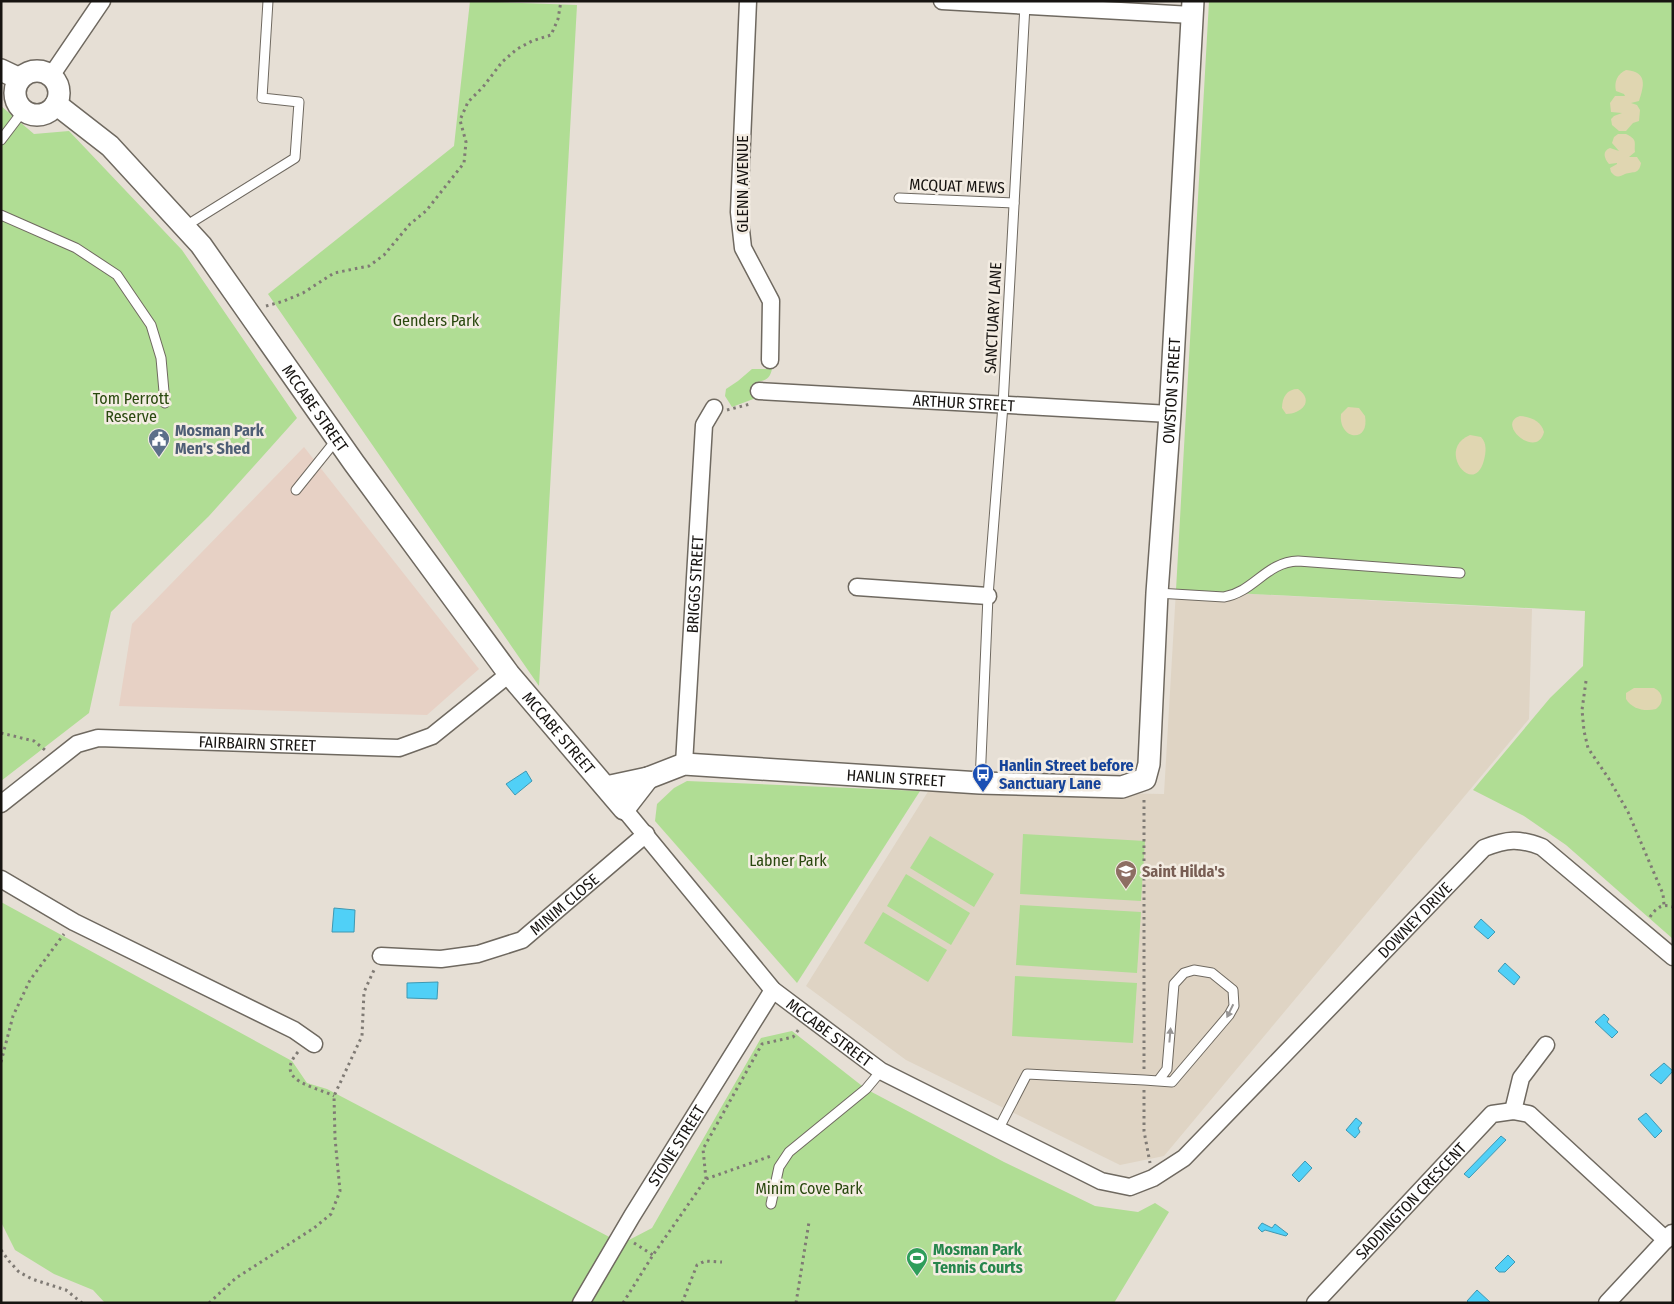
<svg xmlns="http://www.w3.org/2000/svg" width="1674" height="1304" font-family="'Fira Sans Condensed',sans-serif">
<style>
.commercial{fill:#e7d1c5}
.built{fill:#dfd4c4}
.green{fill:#b0dd94}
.sand{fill:#e0d6b1}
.water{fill:#50d0f7;stroke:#3f98b2}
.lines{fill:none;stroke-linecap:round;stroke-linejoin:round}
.service-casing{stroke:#6f6960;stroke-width:11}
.minor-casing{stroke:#6f6960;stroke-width:19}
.tertiary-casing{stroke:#6f6960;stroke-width:24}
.path{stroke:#7f7a74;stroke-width:3;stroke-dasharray:2.5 4;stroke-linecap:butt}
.service{stroke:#fff;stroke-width:9}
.minor{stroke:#fff;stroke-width:16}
.tertiary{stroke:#fff;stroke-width:21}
.oneway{fill:#979594}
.labels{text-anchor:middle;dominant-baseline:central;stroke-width:5;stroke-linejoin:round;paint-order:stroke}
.street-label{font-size:16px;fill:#171411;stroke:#f3ece2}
.park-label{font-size:16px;fill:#29480e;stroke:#f3ece2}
.service-label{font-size:16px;font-weight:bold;fill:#4e5e75;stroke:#f3ece2;text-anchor:start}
.transit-label{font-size:16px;font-weight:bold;fill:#164399;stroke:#f3ece2;text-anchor:start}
.education-label{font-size:16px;font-weight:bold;fill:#785e54;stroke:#f3ece2;text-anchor:start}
.leisure-label{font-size:16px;font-weight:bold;fill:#27864d;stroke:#f3ece2;text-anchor:start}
</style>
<rect width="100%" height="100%" fill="#e6dfd5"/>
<polygon class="commercial" points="304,447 479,669 427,715 119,706 132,624"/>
<polygon class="built" points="1176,590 1532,609 1529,719 1164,1156 1120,1165 906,1060 806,986 929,790 1164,794"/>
<g class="green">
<polygon points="470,1 577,5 539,686 268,294 454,146"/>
<polygon points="1209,1 1673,1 1673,939 1566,845 1524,816 1473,790 1550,698 1583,666 1585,611 1176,590"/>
<polygon points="1,106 34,134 69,131 182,250 297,418 209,516 111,612 89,713 1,781"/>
<path d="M752,369H772C770,379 765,381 756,382V398L732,407L725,396L726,389L738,381Z"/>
<polygon points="687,781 920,791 797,983 655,821 657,804 674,788"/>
<polygon points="1023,834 1145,841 1141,901 1020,894"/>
<polygon points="930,836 994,874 974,907 910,868"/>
<polygon points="906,874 970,913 951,945 887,906"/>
<polygon points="1,902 292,1061 307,1083 327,1089 617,1241 629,1240 652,1228 761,1038 792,1031 866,1089 1004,1162 1095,1206 1138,1212 1155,1203 1169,1212 1114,1303 105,1303 93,1290 54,1274 15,1250 1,1222"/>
<polygon points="1020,905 1141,912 1137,973 1016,965"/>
<polygon points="883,912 947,950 928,982 864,943"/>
<polygon points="1015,976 1137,983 1133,1043 1012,1036"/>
</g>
<g class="sand">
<path d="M1626,70C1648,72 1644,86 1639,101L1631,103L1637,105L1640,110L1639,121L1633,123L1626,131H1619L1612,125L1611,119L1614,116L1622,113L1611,112L1610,103L1615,96H1625L1624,94L1616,91C1614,82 1617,74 1626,70Z"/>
<path d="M1618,134H1626C1638,140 1634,142 1635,152L1629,157H1637L1641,163C1639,175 1633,171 1625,174C1619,177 1616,178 1611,172L1610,168L1617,164V163L1609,164C1604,158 1602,151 1610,148L1619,151L1612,143L1614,137Z"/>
<path d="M1298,389C1315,401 1301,414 1286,414L1282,408C1282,397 1287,389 1298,389Z"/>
<path d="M1348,407L1359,408L1365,416C1370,444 1338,440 1341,414Z"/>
<path d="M1520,416C1531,417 1541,421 1544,432C1537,460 1495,424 1520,416Z"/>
<path d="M1470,435L1481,437C1487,443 1486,452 1484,460C1474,499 1435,449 1470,435Z"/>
<path d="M1654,688C1664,693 1664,703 1656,709C1645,712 1632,709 1626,699V693L1634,688Z"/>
</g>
<g class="water">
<polygon points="526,771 532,781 515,795 506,784"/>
<polygon points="334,908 355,910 354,932 332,932"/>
<polygon points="1481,919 1495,932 1488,939 1474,927"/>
<polygon points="1505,963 1520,977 1514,985 1498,971"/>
<polygon points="438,982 437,999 407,998 407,983"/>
<polygon points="1604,1014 1609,1019 1607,1022 1618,1032 1612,1038 1595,1022"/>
<polygon points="1664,1063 1673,1071 1661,1084 1650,1075"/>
<polygon points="1646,1113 1662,1131 1655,1138 1638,1119"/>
<polygon points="1356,1118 1362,1123 1358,1128 1360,1132 1355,1138 1346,1130"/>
<polygon points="1501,1136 1506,1140 1469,1178 1464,1174"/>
<polygon points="1305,1161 1312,1168 1299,1182 1292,1175"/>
<polygon points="1262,1223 1272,1228 1275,1224 1288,1234 1286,1236 1265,1230 1262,1232 1258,1228"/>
<polygon points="1508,1255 1515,1262 1505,1272 1499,1272 1495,1268"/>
<polygon points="1477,1290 1491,1303 1469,1303 1467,1301"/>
</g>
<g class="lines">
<g class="service-casing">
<g id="service">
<polyline points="1,140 23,111"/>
<polyline points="899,198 1014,203"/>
<polyline points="1,215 76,248 117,275 151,325 161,358 165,403"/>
<polyline points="184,227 295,158 299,102 262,98 268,1"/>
<polyline points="296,490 337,439"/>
<path d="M1157,593L1224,597C1254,592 1266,562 1298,561L1460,573"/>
<polyline points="980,783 988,596 1003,405 1025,5"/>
<polyline points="998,1130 1027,1074 1144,1080 1172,1082 1229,1015 1234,1006 1233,990 1212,973 1194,970 1184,973 1174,984 1167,1069 1158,1081"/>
<polyline points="771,1204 779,1167 789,1152 866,1089 881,1071"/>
</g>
</g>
<g class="minor-casing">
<g id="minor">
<polyline points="748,1 739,212 743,248 771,301 770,360"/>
<polyline points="942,1 1192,15"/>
<polyline points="51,76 102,1"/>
<path id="s1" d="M759,391L1170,414"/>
<polyline points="857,587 988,596"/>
<path id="s2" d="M684,764L704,425L714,408"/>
<path id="s3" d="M1,804L77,744L98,738L399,748L432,736L509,674"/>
<path id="s4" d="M624,809L773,990L881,1071L1101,1181L1130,1187L1153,1178L1184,1158L1484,848C1507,839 1519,838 1542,847L1673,957"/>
<polyline points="1,879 74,922 294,1030 314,1044"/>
<path id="s5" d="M381,956L441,959L478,954L522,940L646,834"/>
<polyline points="1513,1111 1521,1078 1546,1045"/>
<path id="s6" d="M581,1303L632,1216L773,990"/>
<path id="s7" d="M1315,1303L1492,1114L1513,1111L1529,1114L1666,1240"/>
<polyline points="1607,1303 1672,1233"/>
</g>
</g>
<g class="tertiary-casing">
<g id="tertiary">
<polyline points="1,70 20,79"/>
<circle cx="37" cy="93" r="22"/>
<path id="s8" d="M56,104L110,146L201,245L354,463L509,674L624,809L648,778"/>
<path id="s9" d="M606,787L648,778L684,764L980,783L1122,787L1145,779L1149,764L1157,593L1170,414L1193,1"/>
</g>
</g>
<g class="path">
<polyline points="266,306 284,301 303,293 334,273 369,266 384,255 410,224 426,211 464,163 466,142 460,120 468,102 483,87 502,62 517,49 532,41 551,35 558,19 561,1"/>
<polyline points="727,410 750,404"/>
<polyline points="1586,681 1582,710 1584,731 1588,748 1609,779 1628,812 1663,894 1664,905"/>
<polyline points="1,733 34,741 45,750"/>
<path d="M1650,917C1656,908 1662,903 1673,907"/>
<path d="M298,1052C273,1081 314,1086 334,1096"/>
<polyline points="1,1062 13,1016 30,980 64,934"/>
<polyline points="1144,1069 1144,797"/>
<polyline points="1144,1090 1144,1131 1150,1163"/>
<polyline points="706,1179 703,1149 762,1044 793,1037 799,1029"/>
<polyline points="634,1243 653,1255"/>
<polyline points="1,1250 9,1261 19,1272 32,1279 66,1290 82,1303"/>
<polyline points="209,1303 236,1278 314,1228 331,1214 340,1191 335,1138 334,1096 362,1036 364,992 374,970"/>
<polyline points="623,1303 653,1255 706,1179 771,1156"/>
<polyline points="682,1303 697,1265 705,1261 722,1262"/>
<polyline points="796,1303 809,1222"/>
</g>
<use href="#service" class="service"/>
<use href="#minor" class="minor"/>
<use href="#tertiary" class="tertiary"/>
</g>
<defs><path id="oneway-solid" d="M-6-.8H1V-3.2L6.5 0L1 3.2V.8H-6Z" transform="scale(1.25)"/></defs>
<g class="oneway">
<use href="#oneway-solid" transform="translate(1230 1011) rotate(116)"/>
<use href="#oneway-solid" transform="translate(1170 1035) rotate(-85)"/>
</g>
<defs>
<g id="civic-pin" transform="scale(1.125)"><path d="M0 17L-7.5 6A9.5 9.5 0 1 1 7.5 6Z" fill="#5c6f8a" stroke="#f3ece2"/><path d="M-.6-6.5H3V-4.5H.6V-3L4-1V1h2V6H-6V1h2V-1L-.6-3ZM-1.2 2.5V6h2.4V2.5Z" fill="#fff"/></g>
<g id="bus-pin" transform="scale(1.125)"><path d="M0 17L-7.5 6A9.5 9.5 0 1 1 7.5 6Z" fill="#1a4fb4" stroke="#f3ece2"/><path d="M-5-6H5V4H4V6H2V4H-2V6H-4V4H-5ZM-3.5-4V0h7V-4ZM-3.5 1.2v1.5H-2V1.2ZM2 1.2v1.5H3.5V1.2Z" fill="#fff"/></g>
<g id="school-pin" transform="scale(1.125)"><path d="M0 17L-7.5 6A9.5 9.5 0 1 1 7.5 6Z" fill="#8d6e63" stroke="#f3ece2"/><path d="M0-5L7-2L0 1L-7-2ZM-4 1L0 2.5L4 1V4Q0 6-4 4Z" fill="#fff"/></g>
<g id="stadium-pin" transform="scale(1.125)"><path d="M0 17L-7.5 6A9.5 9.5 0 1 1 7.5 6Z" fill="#2e9e5b" stroke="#f3ece2"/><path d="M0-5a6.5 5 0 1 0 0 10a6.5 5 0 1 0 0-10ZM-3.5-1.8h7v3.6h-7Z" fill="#fff"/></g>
</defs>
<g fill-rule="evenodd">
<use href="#civic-pin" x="159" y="439"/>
<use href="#bus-pin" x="983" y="774"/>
<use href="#school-pin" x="1126" y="871"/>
<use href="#stadium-pin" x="917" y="1258"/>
</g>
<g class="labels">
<g class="street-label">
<text transform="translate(742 184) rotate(-90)">GLENN AVENUE</text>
<text transform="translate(957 186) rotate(2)">MCQUAT MEWS</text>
<text transform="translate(993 318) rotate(-87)">SANCTUARY LANE</text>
<text stroke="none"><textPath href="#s9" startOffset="934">OWSTON STREET</textPath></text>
<text stroke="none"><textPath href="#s1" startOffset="205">ARTHUR STREET</textPath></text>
<text stroke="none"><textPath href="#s8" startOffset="402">MCCABE STREET</textPath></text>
<text stroke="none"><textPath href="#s2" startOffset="180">BRIGGS STREET</textPath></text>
<text stroke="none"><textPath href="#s8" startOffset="808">MCCABE STREET</textPath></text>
<text stroke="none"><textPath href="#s3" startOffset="278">FAIRBAIRN STREET</textPath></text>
<text stroke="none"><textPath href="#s9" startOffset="294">HANLIN STREET</textPath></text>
<text stroke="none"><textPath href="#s5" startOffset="199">MINIM CLOSE</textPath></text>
<text stroke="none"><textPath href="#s4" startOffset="1038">DOWNEY DRIVE</textPath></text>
<text stroke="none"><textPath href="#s4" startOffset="305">MCCABE STREET</textPath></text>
<text stroke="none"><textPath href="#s6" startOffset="184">STONE STREET</textPath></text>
<text stroke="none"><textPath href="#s7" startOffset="140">SADDINGTON CRESCENT</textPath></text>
</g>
<g class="park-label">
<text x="436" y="320">Genders Park</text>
<text x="131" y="398">Tom Perrott<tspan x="131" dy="18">Reserve</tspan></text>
<text x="788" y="860">Labner Park</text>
<text x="809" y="1188">Minim Cove Park</text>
</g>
<g class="service-label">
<text x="175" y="430">Mosman Park<tspan x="175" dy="18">Men's Shed</tspan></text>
</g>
<g class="transit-label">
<text x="999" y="765">Hanlin Street before<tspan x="999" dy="18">Sanctuary Lane</tspan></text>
</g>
<g class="education-label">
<text x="1142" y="871">Saint Hilda's</text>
</g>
<g class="leisure-label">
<text x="933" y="1249">Mosman Park<tspan x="933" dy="18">Tennis Courts</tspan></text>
</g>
</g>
<rect width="1674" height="1304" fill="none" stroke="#171411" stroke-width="5"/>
</svg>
